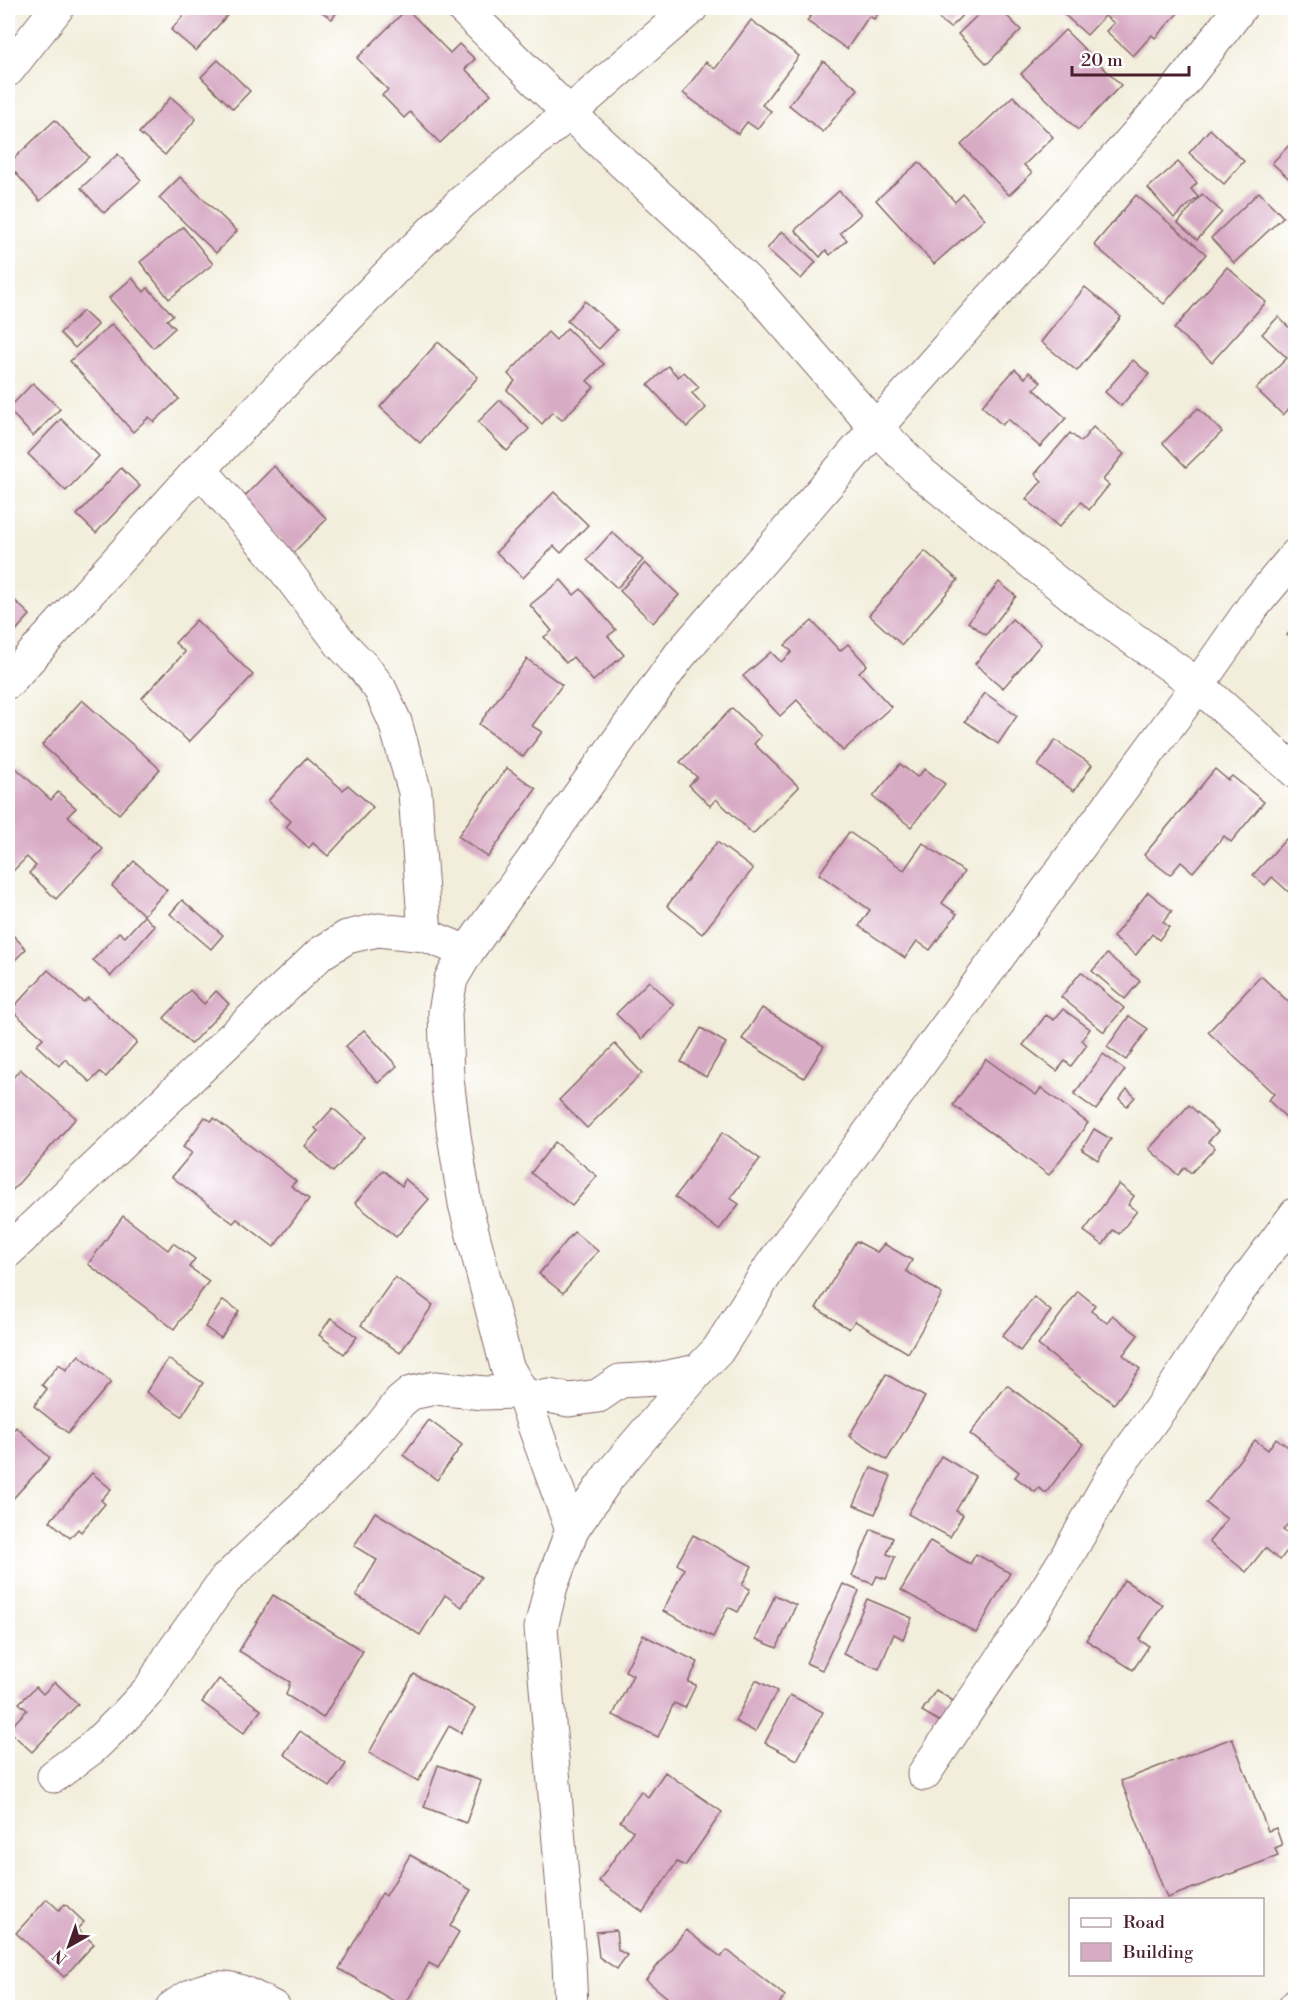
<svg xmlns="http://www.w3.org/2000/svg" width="1303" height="2015" font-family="'Libre Bodoni',serif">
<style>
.building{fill:#d8abc5}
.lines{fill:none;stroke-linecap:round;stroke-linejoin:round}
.minor-casing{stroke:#856769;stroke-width:35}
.minor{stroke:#fff;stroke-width:33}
</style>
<rect width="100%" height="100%" fill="#fff"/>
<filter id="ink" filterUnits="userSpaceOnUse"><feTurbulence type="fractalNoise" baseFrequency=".0167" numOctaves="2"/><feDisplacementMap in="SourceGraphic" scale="12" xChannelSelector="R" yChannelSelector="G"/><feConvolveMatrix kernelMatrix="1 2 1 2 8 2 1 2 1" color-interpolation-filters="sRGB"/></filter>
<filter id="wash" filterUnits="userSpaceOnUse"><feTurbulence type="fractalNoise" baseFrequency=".008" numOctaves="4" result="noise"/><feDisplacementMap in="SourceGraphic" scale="24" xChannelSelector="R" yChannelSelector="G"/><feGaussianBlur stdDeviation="1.35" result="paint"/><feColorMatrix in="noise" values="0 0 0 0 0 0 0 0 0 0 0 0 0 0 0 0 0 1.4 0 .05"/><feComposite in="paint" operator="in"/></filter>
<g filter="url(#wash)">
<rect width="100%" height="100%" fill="#f2eedb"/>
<g id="blocks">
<g class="building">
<polygon points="190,8 227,8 231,11 196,51 171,30"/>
<polygon points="316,8 340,8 332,19"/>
<polygon points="816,8 878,8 881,10 874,19 869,16 847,49 807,21"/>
<polygon points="927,8 969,8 950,28"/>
<polygon points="985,8 999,8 1021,30 987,64 958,34"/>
<polygon points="1057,8 1175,8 1179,12 1155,38 1152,35 1133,56 1106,31 1114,23 1105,16 1087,35"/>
<polygon points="407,9 450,53 459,44 475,59 465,69 491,94 440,143 410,112 404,118 382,95 388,90 357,58"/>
<polygon points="751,20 799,56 762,105 771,111 757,129 747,122 738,134 683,93 706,62 715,69"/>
<polygon points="1065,30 1121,85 1078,130 1021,74"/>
<polygon points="218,60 250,91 233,109 201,77"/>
<polygon points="823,61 858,89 823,132 789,105"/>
<polygon points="1013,96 1053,137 1024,165 1032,173 1009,195 961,145"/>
<polygon points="171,97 196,119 165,155 139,133"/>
<polygon points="55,120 89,157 40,201 8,164"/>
<polygon points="1210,129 1244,161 1224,184 1189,153"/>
<polygon points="1296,138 1296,185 1272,163"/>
<polygon points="118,154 141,180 104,213 81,188"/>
<polygon points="919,162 955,202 963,194 985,219 934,264 876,200"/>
<polygon points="1178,162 1197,183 1191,189 1198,197 1174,218 1148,188"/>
<polygon points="180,177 237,231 216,253 159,198"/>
<polygon points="839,191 861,214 840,233 847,240 830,255 826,250 820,257 795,230"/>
<polygon points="1259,192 1283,217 1234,263 1211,238"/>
<polygon points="1202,194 1222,212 1197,240 1178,223"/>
<polygon points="1136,195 1206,254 1164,304 1094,245"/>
<polygon points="183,227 213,264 169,299 140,262"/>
<polygon points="782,231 816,262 801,279 767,249"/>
<polygon points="1227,267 1266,302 1212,362 1174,329"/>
<polygon points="132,278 144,292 148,288 173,315 167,320 175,328 153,348 109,298"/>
<polygon points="1085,287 1121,317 1077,371 1041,342"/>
<polygon points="585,301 617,330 599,349 567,321"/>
<polygon points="83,311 98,325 75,348 60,333"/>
<polygon points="1278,317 1296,334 1296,406 1294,404 1283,415 1256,389 1287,358 1262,334"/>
<polygon points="112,324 179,399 154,422 149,417 133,432 70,361"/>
<polygon points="567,328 604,364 587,381 594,387 562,420 552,412 542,424 507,390 515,381 508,374 548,332 556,340"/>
<polygon points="438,342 478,377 420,443 380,407"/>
<polygon points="1133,360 1149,374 1121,406 1105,392"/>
<polygon points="668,366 678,377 684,372 699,387 692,393 706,408 687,427 648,385"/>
<polygon points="1015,369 1025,378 1029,372 1041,382 1034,389 1066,418 1040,447 1008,419 1002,425 982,406"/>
<polygon points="33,383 60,409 33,436 8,409"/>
<polygon points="500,400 529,429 507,451 478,422"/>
<polygon points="1198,408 1222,432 1186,467 1163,443"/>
<polygon points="61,419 99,456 66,491 28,454"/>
<polygon points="1093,427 1124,454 1103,480 1109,485 1089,510 1081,502 1059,527 1026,499 1042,481 1035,474 1070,433 1081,442"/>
<polygon points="274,466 327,519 293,553 240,501"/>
<polygon points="121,468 140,486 96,533 77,515"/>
<polygon points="554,492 588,525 561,553 554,546 523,578 496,552"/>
<polygon points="612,532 643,560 617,588 587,560"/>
<polygon points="925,551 958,580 902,645 869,615"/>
<polygon points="645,563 679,595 653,623 620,591"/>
<polygon points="561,580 574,595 581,589 616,630 608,636 624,655 593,681 573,657 566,663 544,637 552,631 530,605"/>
<polygon points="999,582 1016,596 986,635 968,622"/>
<polygon points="8,594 30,615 8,639"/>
<polygon points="1012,619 1041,644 1003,688 975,664"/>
<polygon points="196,620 253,675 189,742 142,698 185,652 175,643"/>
<polygon points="812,621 840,651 848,644 867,665 859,672 891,707 843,751 797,700 780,716 743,676 771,652 781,662 792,652 785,645"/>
<polygon points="1296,626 1296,643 1287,635"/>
<polygon points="527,659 562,685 532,726 542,732 523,757 479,724"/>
<polygon points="985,693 1017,716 998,744 965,721"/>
<polygon points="82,700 160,769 119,814 42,745"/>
<polygon points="732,708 761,736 754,744 799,787 753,834 716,799 710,806 689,785 697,777 680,762"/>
<polygon points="1055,740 1092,765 1074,791 1038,766"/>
<polygon points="306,758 343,790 348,785 373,807 328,856 313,843 309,848 286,827 291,821 268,801"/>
<polygon points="900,764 917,777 925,769 945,784 911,827 873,797"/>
<polygon points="16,768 51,800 58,792 76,808 68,816 103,849 56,899 29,873 36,866 27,857 12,872 8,868 8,777"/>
<polygon points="507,768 536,789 488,857 458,836"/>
<polygon points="1215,769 1228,780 1232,776 1264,802 1231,842 1224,836 1193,872 1181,862 1170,875 1144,855"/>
<polygon points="849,832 904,870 923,843 964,872 942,903 957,914 930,950 917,941 905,958 859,926 870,910 819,874"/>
<polygon points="1286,839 1296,848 1296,889 1291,894 1272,877 1265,885 1253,875"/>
<polygon points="717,842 753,869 702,934 667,906"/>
<polygon points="134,861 167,890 144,915 112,886"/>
<polygon points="1148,892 1172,911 1163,922 1169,927 1159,940 1152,934 1136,955 1113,937"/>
<polygon points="182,900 223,935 211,949 170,914"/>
<polygon points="144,916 155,926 111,976 93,960 119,932 125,937"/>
<polygon points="8,930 26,949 8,967"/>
<polygon points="1107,954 1140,981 1125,999 1092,971"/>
<polygon points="48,970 83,1002 88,998 137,1042 106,1077 100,1072 90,1082 65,1059 59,1066 36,1045 43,1038 11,1010"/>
<polygon points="1081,972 1124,1008 1104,1032 1061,997"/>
<polygon points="1261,976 1296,1009 1296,1119 1292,1123 1268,1100 1274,1094 1208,1032"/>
<polygon points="649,981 674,1005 642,1039 616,1014"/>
<polygon points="190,990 204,1004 216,991 229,1004 191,1044 164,1018"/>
<polygon points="762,1008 824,1046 804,1078 742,1039"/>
<polygon points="1063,1009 1090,1029 1082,1040 1087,1045 1071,1066 1065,1061 1057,1071 1023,1045 1046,1015 1054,1020"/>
<polygon points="1129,1016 1148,1029 1126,1060 1107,1047"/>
<polygon points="701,1028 726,1043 706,1077 681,1062"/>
<polygon points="364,1030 397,1066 378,1083 345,1047"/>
<polygon points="615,1044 642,1073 587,1128 559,1100"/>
<polygon points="1103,1054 1125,1070 1096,1110 1074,1094"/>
<polygon points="986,1059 1036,1095 1041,1088 1088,1123 1049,1175 953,1105"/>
<polygon points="20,1069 76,1118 11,1192 8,1189 8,1084"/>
<polygon points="1127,1089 1135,1097 1127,1106 1119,1099"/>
<polygon points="1189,1105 1218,1131 1208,1142 1215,1148 1191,1173 1185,1167 1178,1175 1149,1149"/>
<polygon points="333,1108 365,1137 333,1172 305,1146 318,1131 315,1128"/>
<polygon points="205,1117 211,1121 214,1118 296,1181 291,1186 309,1199 274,1247 237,1219 233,1223 172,1177 192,1153 183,1147"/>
<polygon points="1094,1129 1111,1139 1098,1160 1082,1150"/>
<polygon points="723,1132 760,1159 730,1198 739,1204 719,1230 675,1197"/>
<polygon points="555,1142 597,1176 572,1206 531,1173"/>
<polygon points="383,1170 402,1186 405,1179 429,1199 396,1237 355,1203"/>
<polygon points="1119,1184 1134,1196 1128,1205 1137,1211 1119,1234 1113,1230 1103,1245 1084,1231"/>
<polygon points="123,1216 168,1250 173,1243 195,1259 189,1267 209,1281 174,1329 88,1264"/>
<polygon points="574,1232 598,1251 563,1293 539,1274"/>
<polygon points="856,1241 877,1252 884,1244 912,1260 906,1271 942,1294 908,1353 855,1321 849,1329 816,1308"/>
<polygon points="395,1277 433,1305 400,1353 361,1325"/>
<polygon points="1078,1291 1095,1305 1091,1311 1107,1323 1112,1315 1138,1335 1123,1355 1140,1369 1114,1404 1038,1345"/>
<polygon points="1034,1297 1051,1311 1020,1351 1002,1336"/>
<polygon points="223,1300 239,1311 221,1338 205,1327"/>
<polygon points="331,1318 357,1337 344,1354 319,1335"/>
<polygon points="79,1355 111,1382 68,1433 34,1406 47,1389 42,1385 59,1364 66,1370"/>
<polygon points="168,1359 203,1383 182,1416 146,1392"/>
<polygon points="886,1374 925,1397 887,1460 849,1436"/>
<polygon points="1007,1385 1083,1444 1046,1493 1039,1488 1035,1492 1015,1477 1019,1472 970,1434"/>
<polygon points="429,1420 462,1445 437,1480 403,1455"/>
<polygon points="16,1427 50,1458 8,1504 8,1436"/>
<polygon points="1276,1438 1296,1453 1296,1524 1290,1521 1283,1530 1296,1539 1280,1560 1265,1548 1246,1572 1209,1542 1227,1519 1206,1503 1255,1440 1268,1450"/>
<polygon points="941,1456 975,1476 956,1511 963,1515 950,1537 908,1514"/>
<polygon points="871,1468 891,1476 875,1514 854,1505"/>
<polygon points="92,1473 111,1489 101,1500 105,1504 81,1532 78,1529 70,1538 50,1521"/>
<polygon points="375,1512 481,1577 462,1607 445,1595 420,1635 356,1595 377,1560 354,1546"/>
<polygon points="871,1529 893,1538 887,1554 895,1557 886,1579 877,1576 873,1584 852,1576"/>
<polygon points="693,1535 752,1566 742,1585 750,1589 738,1612 728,1607 713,1637 663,1611 684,1569 677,1564"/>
<polygon points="930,1541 970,1564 976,1554 1010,1573 976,1633 901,1590"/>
<polygon points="1124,1580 1163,1605 1139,1640 1149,1646 1133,1670 1086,1640"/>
<polygon points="843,1584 859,1591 822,1670 806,1663"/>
<polygon points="273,1595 363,1651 323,1718 286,1695 290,1682 239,1651"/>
<polygon points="775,1595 796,1605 777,1648 756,1639"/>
<polygon points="867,1599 912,1618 903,1639 894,1634 879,1669 843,1654"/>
<polygon points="643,1635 698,1662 688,1682 696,1685 685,1708 674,1703 658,1737 613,1715 633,1675 625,1671"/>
<polygon points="414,1674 475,1708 461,1733 449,1726 418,1781 369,1753"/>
<polygon points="219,1679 261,1710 244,1733 202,1702"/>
<polygon points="756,1680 777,1691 755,1732 735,1721"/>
<polygon points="55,1682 78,1704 32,1752 8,1730 27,1710 19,1703 36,1687 43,1694"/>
<polygon points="936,1690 958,1704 945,1725 922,1711"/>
<polygon points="790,1695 823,1712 797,1760 765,1743"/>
<polygon points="300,1731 346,1764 330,1787 284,1754"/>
<polygon points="1232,1738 1268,1831 1276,1828 1282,1845 1275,1848 1278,1856 1167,1898 1121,1781"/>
<polygon points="438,1765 481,1781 466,1823 424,1807"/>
<polygon points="665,1772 722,1812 685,1866 677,1862 643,1912 599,1881 633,1831 620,1821 641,1791 648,1797"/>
<polygon points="410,1855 471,1890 450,1926 459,1932 438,1968 429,1963 404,2007 339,1969 382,1893 386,1896"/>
<polygon points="47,1899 59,1910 65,1904 84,1922 77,1929 94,1944 64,1977 16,1933"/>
<polygon points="616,1930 618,1950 627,1955 617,1969 599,1957 596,1932"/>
<polygon points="686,1930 721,1957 727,1950 785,1996 776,2008 680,2008 646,1980"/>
</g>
</g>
</g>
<g filter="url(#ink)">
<use href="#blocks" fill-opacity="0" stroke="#856769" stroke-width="1.5"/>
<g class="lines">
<g class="minor-casing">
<g id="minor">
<polyline points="463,8 569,113 689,224 754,288 876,428 921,473 1077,599 1198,685 1296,772"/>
<polyline points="8,70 57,8"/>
<polyline points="200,469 276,558 341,644 365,669 380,689 395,722 415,792 425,935"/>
<polyline points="8,682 200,469 392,271 462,202 569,113 691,8"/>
<polyline points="8,1251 321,953 347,937 378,930 425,935 467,952"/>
<polyline points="572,1530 609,1476 698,1371 718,1350 771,1266 1198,685 1254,605 1296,555"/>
<polyline points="924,1774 1018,1635 1066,1558 1117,1468 1160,1409 1237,1293 1296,1214"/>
<polyline points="54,1776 92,1748 123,1718 150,1689 170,1656 225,1580 309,1501 352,1459 382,1425 400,1402 411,1393 435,1388 484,1393 515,1392 538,1398 549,1396 569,1400 598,1396 620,1381 658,1379 698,1371"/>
<path d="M172,2008C215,1977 231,1985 274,2008"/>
<polyline points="571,2008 569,1961 541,1628 551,1586 572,1530 523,1395 507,1367 465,1204 454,1135 447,1079 445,1012 451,979 467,952 679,656 876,428 1180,86 1240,8"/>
<polyline points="1294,2008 1296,2006"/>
</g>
</g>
<use href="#minor" class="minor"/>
</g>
</g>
<rect width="1303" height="2015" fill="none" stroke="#fff" stroke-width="30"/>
<rect x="1069" y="1898" width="195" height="78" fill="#ffffff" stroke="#b7a5aa" stroke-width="1.5"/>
<rect x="1081" y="1918" width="30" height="9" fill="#ffffff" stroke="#b7a5aa" stroke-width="1.5"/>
<text x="1123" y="1928" font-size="18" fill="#4a1f2b">Road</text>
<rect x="1081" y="1943" width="30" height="18" fill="#d8abc5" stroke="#b7a5aa" stroke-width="1.5"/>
<text x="1123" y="1958" font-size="18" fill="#4a1f2b">Building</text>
<g transform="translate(69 1946) rotate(220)" stroke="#ffffff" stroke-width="4.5" paint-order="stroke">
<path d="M0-4.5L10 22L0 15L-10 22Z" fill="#4a1f2b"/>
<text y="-9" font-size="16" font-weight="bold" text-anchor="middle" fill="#4a1f2b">N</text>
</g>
<path d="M1072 66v9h117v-9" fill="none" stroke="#4a1f2b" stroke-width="3"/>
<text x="1081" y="66" font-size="18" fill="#4a1f2b" stroke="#ffffff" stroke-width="4.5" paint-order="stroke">20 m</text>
</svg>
